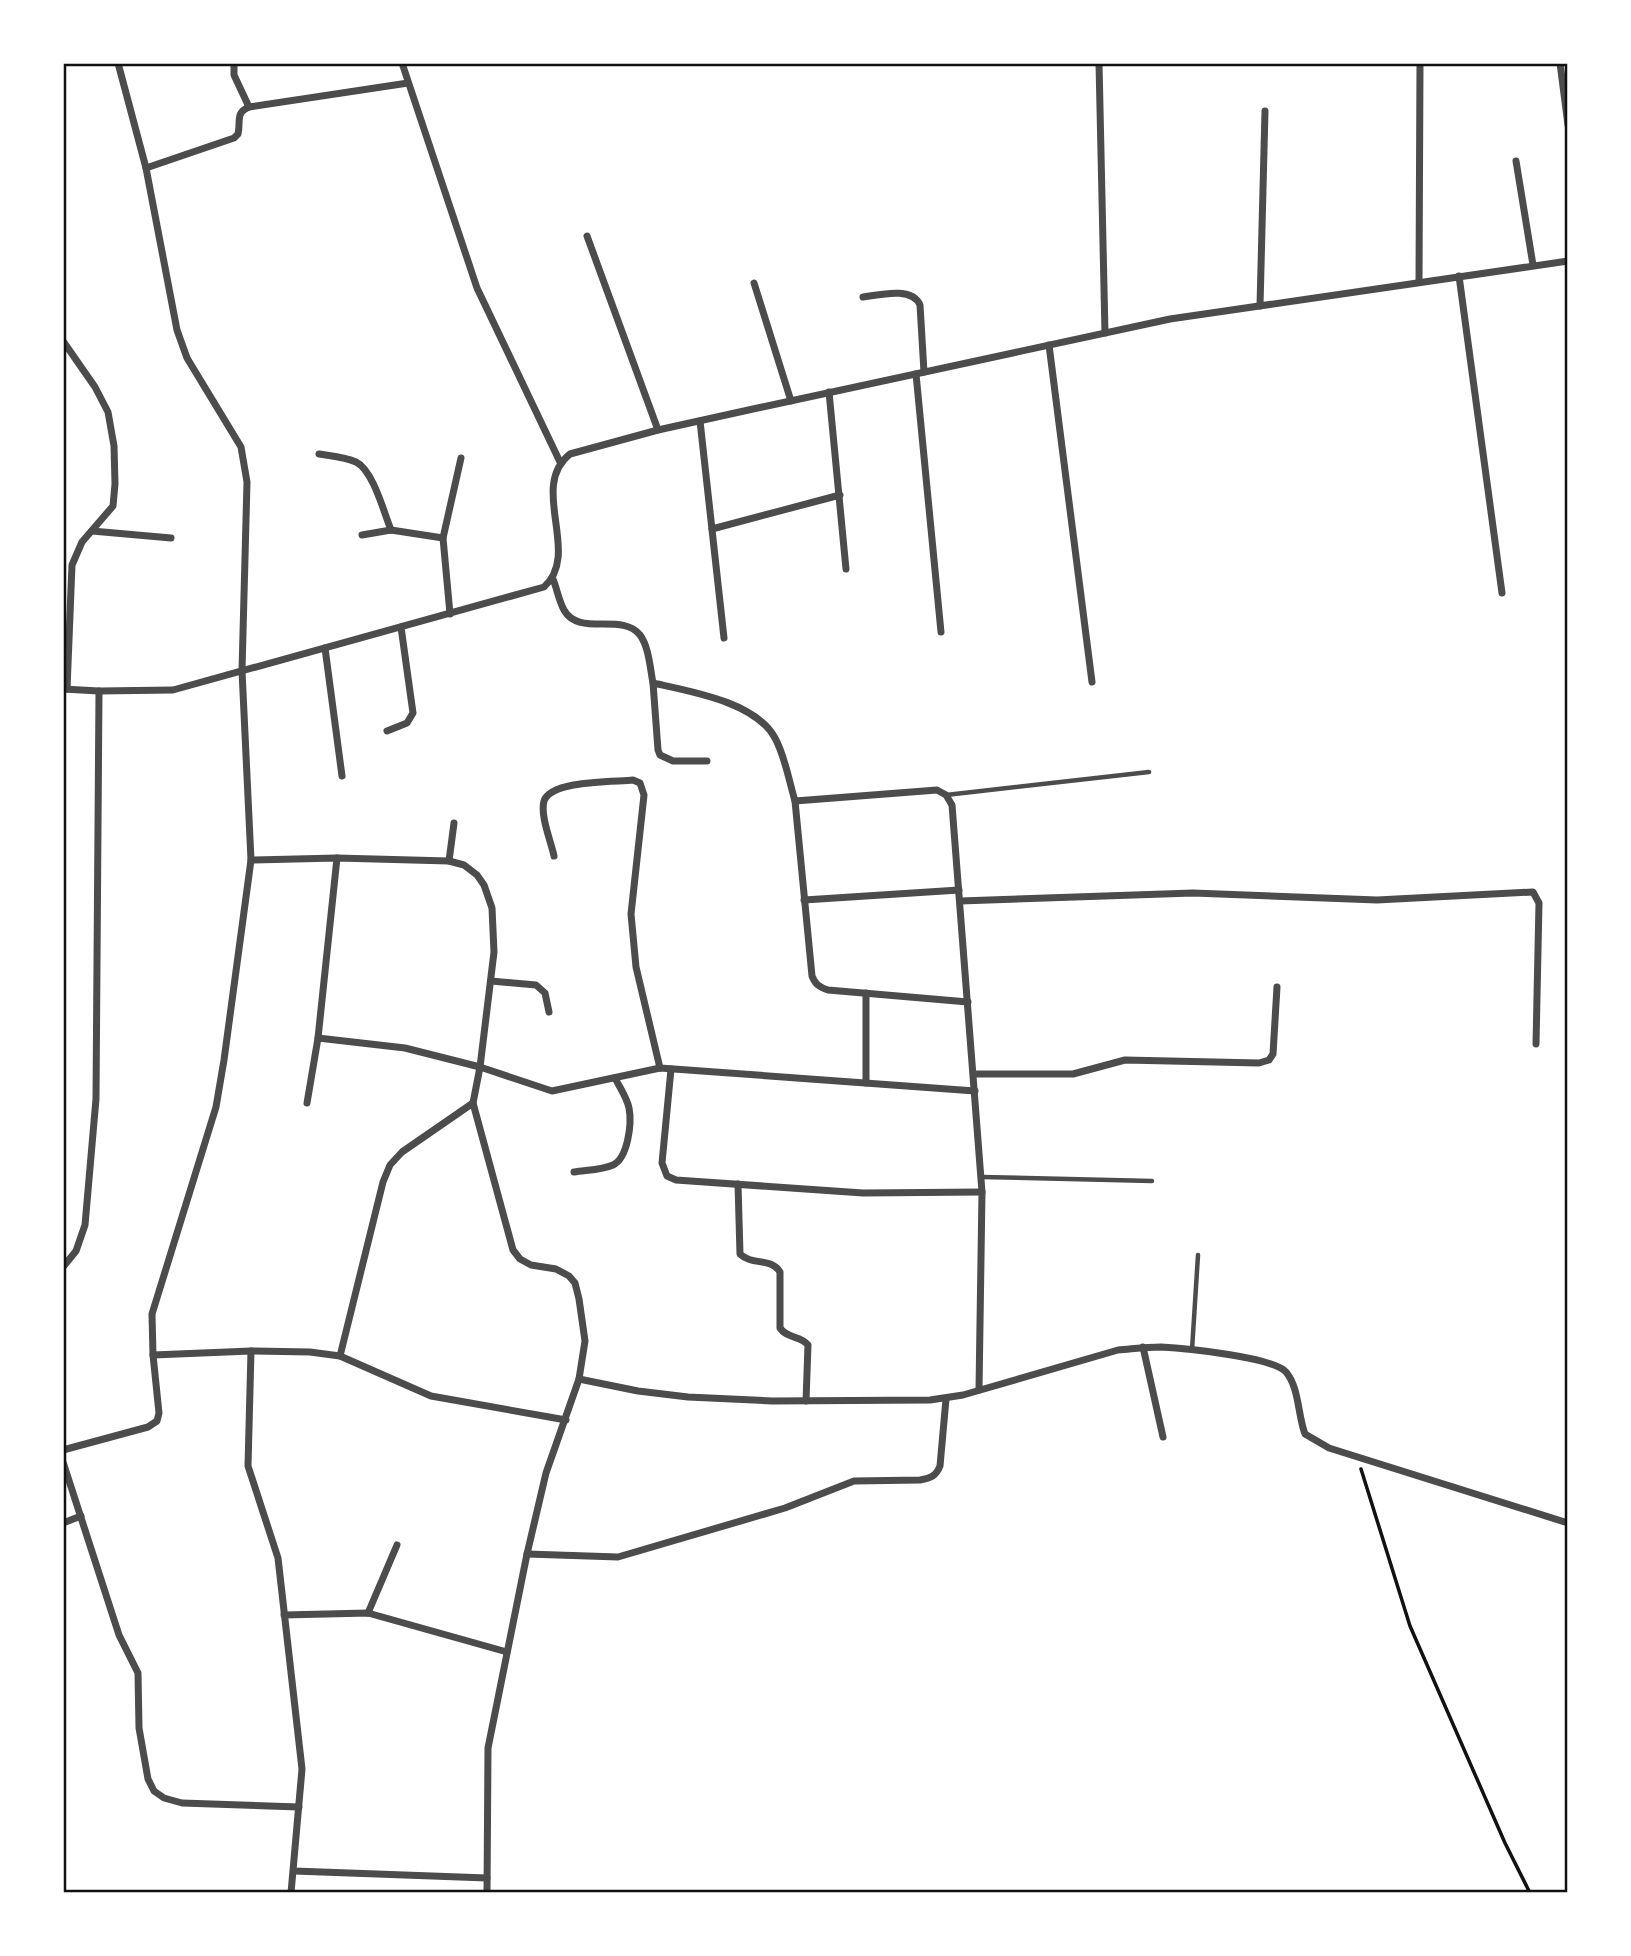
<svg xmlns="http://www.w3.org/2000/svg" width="1631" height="1956" font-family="'Golos Text',sans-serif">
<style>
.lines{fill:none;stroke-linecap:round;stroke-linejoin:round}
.path{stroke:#111;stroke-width:3.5}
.service{stroke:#4c4c4c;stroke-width:4.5}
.minor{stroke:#4c4c4c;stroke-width:7}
.neatline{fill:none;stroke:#111;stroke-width:2.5}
</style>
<rect width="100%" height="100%" fill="#fff"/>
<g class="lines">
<polyline class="path" points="1361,1469 1410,1626 1505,1843 1530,1893"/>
<g class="service">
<polyline points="946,795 1149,772"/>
<polyline points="981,1177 1152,1181"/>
<polyline points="1192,1350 1198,1255"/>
</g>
<g class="minor">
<polyline points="234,63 234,75 249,107"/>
<polyline points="402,63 477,288 560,462"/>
<polyline points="1099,63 1105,333"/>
<polyline points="1560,63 1568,125"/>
<polyline points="1516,161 1533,265"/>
<path d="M146,168L234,138L238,134C241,121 235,113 249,107L408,83"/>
<polyline points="587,236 658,430"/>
<polyline points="1459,276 1502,593"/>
<polyline points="1419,282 1420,63"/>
<polyline points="754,283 791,401"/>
<path d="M863,297C879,295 912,286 920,305L924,372"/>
<polyline points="1260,306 1265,111"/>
<polyline points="63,341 95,387 108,412 114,446 115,484 113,506 82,542 72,565 67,689"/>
<polyline points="1049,345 1092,682"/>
<polyline points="916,374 941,632"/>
<polyline points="829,392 846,569"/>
<polyline points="700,421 724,638"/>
<path d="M319,454C331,456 345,457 356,462C373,470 384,513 391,530"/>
<polyline points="712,529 840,495"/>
<polyline points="92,531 171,538"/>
<polyline points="362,535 391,530 443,538"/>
<path d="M553,579C557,589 559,601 564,610C579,637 622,612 640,635C649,647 650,668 653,683C689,691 756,702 775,738C785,756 789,781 795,801L937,790L946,795L952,805L982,1192L979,1390"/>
<polyline points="450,614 443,538 461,458"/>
<polyline points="325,648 342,776"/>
<polyline points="653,683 658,750 660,755 673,761 707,761"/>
<path d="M63,689L99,691L173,690L544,587C582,553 528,487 570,454L658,430L753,409L1170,319L1568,261"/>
<polyline points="387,731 407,723 413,713 401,627"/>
<path d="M795,801L812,976C815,984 819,987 828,990L968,1002"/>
<path d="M554,856C551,841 540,816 544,801C551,780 614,782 633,780L640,783L644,795L631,914L636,967L660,1068"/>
<polyline points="337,858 318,1038 405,1048 480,1067 552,1091 660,1068 975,1091"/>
<polyline points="251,860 337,858 449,861 464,865 477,875 484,885 492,908 494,952 480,1067 473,1103 513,1250 520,1259 531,1265 556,1269 569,1276 575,1283 579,1299 585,1341 579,1379 546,1473 527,1554 488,1748 487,1893"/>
<polyline points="449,861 454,823"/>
<polyline points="804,900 959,890"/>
<polyline points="960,901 1193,893 1377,900 1533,892 1539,903 1536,1044"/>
<polyline points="491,981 536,985 545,993 549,1012"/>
<polyline points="866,993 866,1083"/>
<polyline points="671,1069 662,1163 667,1176 676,1180 863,1193 982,1192"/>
<polyline points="974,1074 1073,1074 1125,1060 1259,1063 1269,1060 1273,1054 1277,987"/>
<polyline points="307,1103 318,1038"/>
<path d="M574,1172C586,1170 602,1170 613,1165C628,1158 632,1123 629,1108C627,1098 620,1088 615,1078"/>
<path d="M738,1184L740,1254C752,1266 771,1257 780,1272V1328C787,1339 800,1335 808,1345L806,1401"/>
<polyline points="63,1267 76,1251 85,1225 96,1099 99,691"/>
<polyline points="1143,1347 1163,1437"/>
<polyline points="251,1351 248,1466 278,1558 302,1769 291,1893"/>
<polyline points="153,1355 251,1351 310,1352 340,1356 431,1396 566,1420"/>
<polyline points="340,1356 383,1182 390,1165 402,1152 473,1103"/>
<path d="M579,1379L638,1391L688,1397L772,1401L930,1400L963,1395L1118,1350C1132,1349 1146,1347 1161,1347C1183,1348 1273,1357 1286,1372C1299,1387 1298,1416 1305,1434L1329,1448L1568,1523"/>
<polyline points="63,1450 148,1427 157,1421 159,1413 153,1355 152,1314 216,1107 224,1060 251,860 242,671 247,482 241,447 187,358 177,330 146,168 118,63"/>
<polyline points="63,1462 119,1635 138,1673 139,1728 148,1779 154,1791 164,1798 182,1803 299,1807"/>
<polyline points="63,1523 81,1516"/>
<path d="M527,1554L618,1557L785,1508L854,1481L920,1480C931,1478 936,1476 940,1466L946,1399"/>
<polyline points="368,1613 397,1545"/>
<polyline points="284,1615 368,1613 507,1652"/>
<polyline points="294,1871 487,1878"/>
</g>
</g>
<rect width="1631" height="1956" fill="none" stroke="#ffffff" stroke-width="130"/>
<rect x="65" y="65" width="1501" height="1826" class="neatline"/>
</svg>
